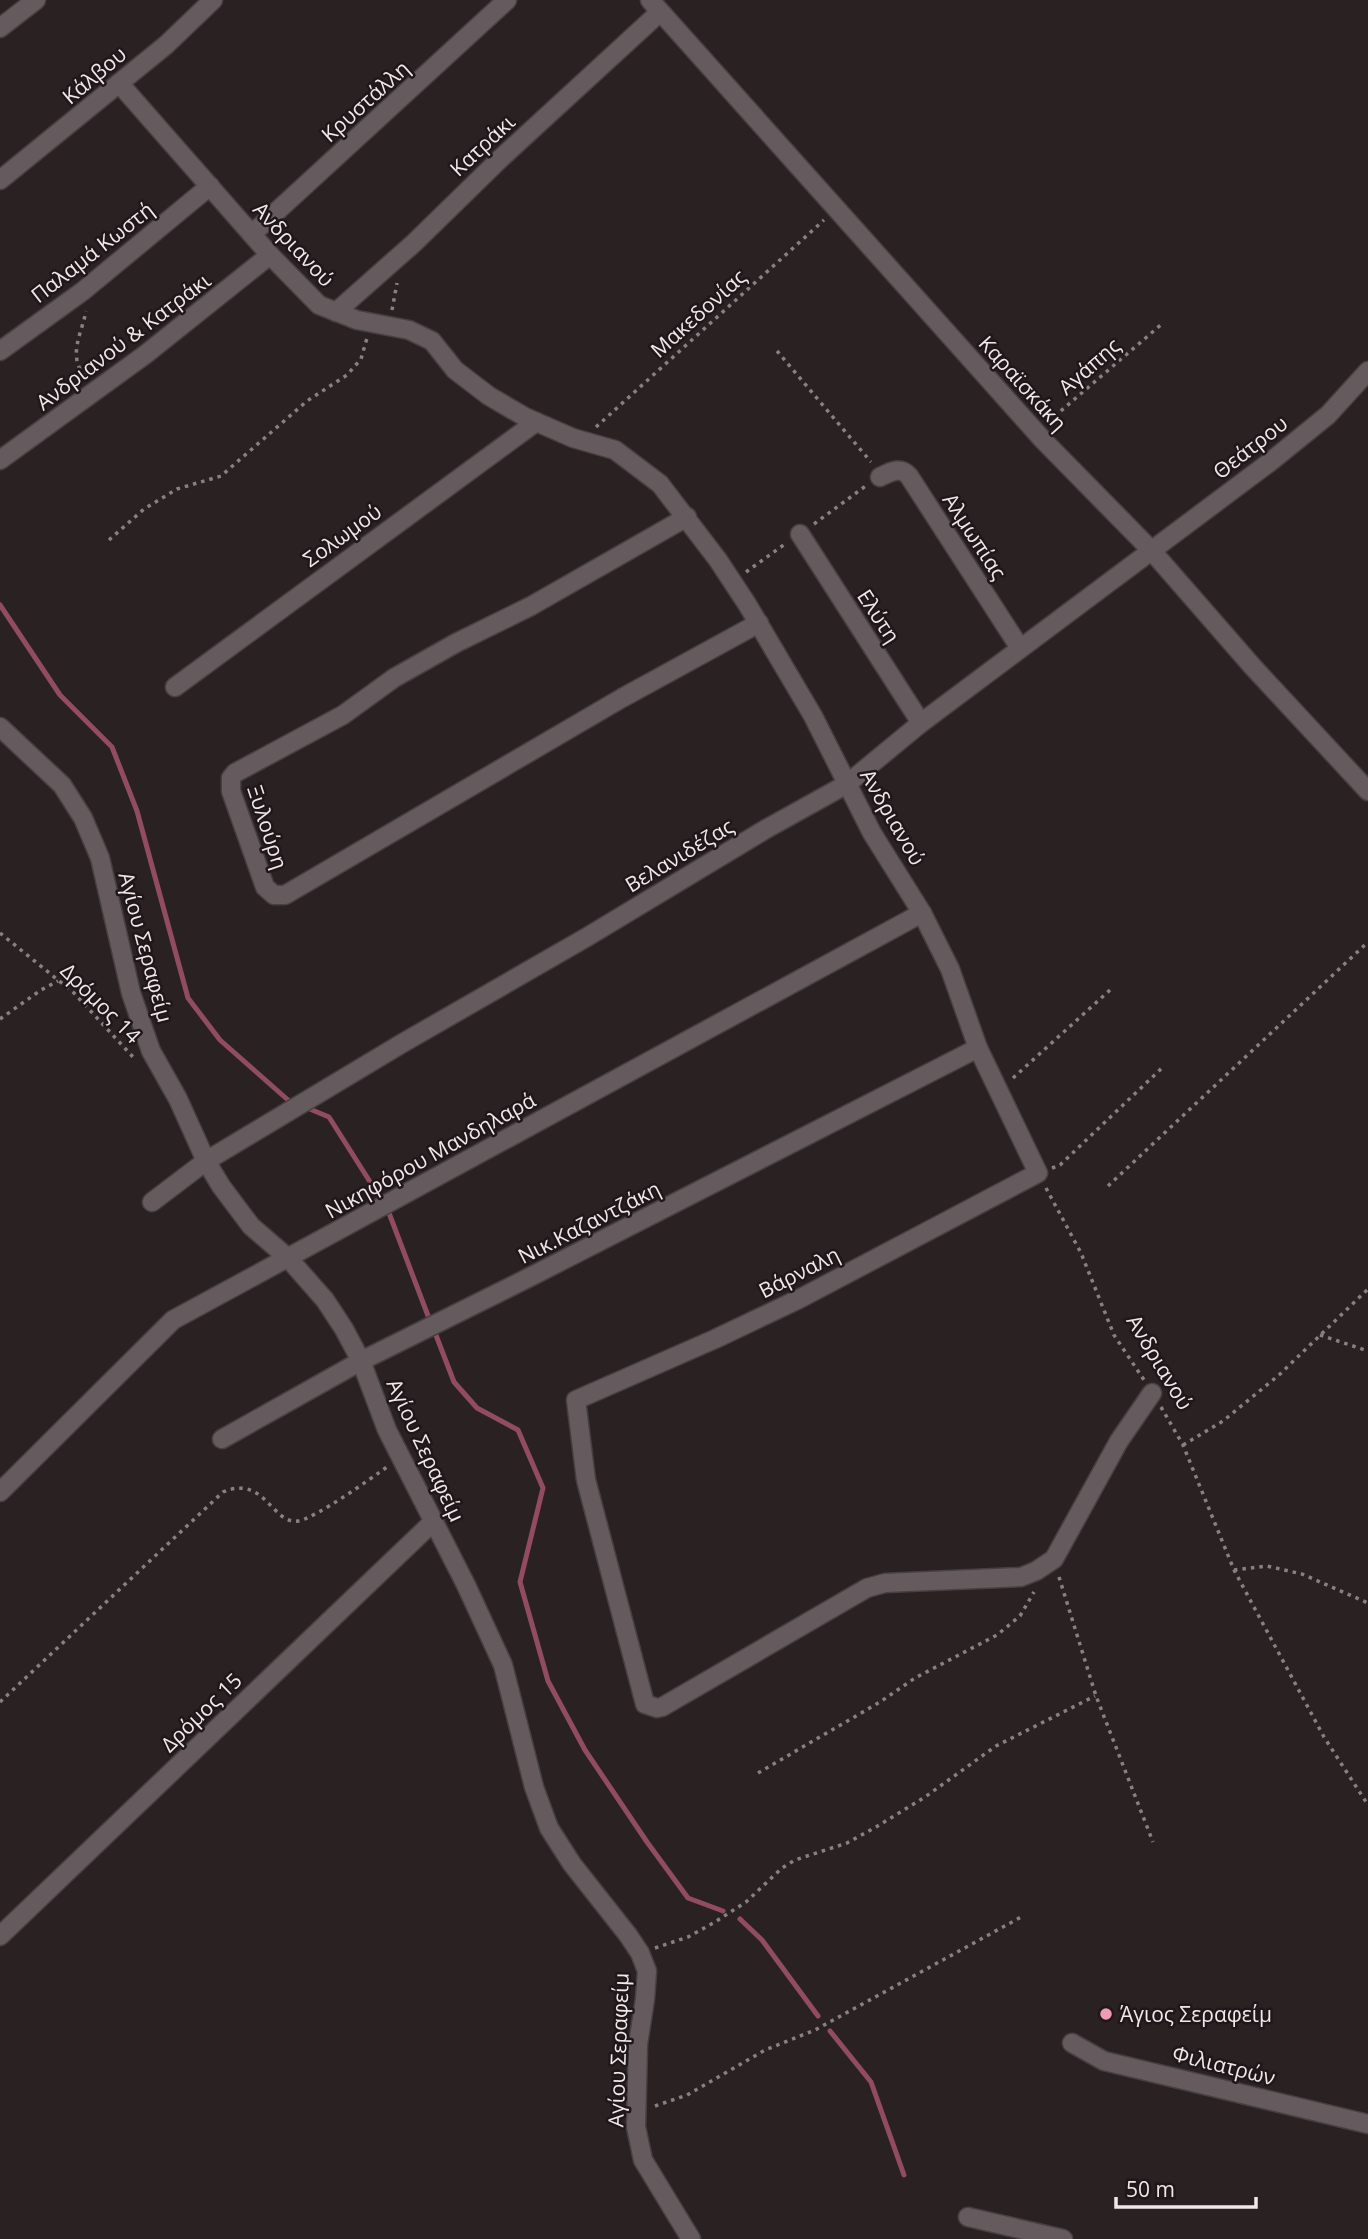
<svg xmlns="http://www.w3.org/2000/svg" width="1368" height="2239" font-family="'Open Sans',sans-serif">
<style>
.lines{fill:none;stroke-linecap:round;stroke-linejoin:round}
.stream{stroke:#914c64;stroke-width:5}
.minor-casing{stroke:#474042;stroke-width:21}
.path{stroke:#888082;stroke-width:3.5;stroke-dasharray:3.5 5;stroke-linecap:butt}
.minor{stroke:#655b5e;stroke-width:18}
.poi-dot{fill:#f09ab6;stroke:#20171a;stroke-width:2.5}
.labels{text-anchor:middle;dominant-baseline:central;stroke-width:5;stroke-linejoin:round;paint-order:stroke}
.street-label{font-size:21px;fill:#efe9eb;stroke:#20171a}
.poi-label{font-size:21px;fill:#efe9eb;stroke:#20171a;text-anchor:start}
</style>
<rect width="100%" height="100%" fill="#2a2123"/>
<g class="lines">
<g class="stream">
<polyline points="0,605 60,695 112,747 137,811 188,998 220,1040 288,1100"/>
<polyline points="305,1107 329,1117 379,1196"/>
<polyline points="389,1213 430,1321"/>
<polyline points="434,1330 454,1382 477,1408 518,1430 543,1488 520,1582 548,1681 585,1750 647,1842 688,1898 723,1911"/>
<polyline points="740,1919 762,1940 818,2016"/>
<polyline points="830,2031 871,2082 904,2175"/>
</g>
<g class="minor-casing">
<g id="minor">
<polyline points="650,0 1043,440 1151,550 1253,667 1368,791"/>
<polyline points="0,28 36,0"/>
<polyline points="119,83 270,255 319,305 357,320 409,330 432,341 455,370 489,396 525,417 573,438 615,450 660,484 718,560 747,604 813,716 872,833 922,913 950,969 978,1048 1038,1173 799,1299 715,1339 576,1400 586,1480 645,1704 657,1708 662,1707 867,1588 885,1583 1021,1577 1036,1571 1054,1559 1119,1441 1152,1393"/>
<polyline points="0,180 166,45 213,0"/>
<polyline points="252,234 507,0"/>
<polyline points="336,312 414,243 500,159 660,12"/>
<polyline points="0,351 83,291 210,186"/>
<polyline points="0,460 146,354 270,255"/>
<path d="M880,477C890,472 900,466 909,476L1020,648"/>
<polyline points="687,517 531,606 456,643 394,678 343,715 235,773 231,778 231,791 265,887 274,895 285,895 622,698 759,623"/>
<polyline points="800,534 921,723"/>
<polyline points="175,687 536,422"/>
<polyline points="0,727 62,785 83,818 100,858 131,993 151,1051 178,1099 206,1161 221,1186 251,1226 288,1258 325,1300 344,1329 361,1361 387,1430 466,1585 503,1665 534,1787 549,1828 572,1864 628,1935 640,1953 647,1971 645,1999 638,2044 636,2127 643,2160 691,2239"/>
<polyline points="152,1202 206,1161 401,1044 587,937 766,829 847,784 921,723 1270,462 1328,415 1368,371"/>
<polyline points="222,1439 361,1361 528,1278 978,1048"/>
<polyline points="0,1492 173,1320 922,913"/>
<polyline points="0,1936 434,1521"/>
<polyline points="1072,2043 1104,2061 1368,2124"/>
<polyline points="968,2217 1063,2239"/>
</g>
</g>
<g class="path">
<polyline points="392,310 397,283"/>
<polyline points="777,351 871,462"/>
<path d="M85,376C67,356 82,333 86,311"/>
<polyline points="1048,422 1163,323"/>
<polyline points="596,427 824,220"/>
<polyline points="814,524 867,485"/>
<polyline points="109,540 144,509 177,489 221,476 307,401 347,375 361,359 367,338"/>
<polyline points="746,572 785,544"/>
<polyline points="0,933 74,993 133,1057"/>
<polyline points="0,1019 41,990 58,981"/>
<polyline points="1013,1078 1110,990"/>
<polyline points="1052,1168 1060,1165 1163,1067"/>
<polyline points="1108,1186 1368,942"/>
<polyline points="1046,1188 1081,1253 1114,1335 1144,1380"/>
<polyline points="1320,1335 1368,1351"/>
<polyline points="1161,1407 1183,1445 1234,1570 1324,1737 1368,1805"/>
<polyline points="1183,1445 1223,1421 1279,1375 1368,1289"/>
<polyline points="1234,1570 1267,1566 1302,1574 1368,1603"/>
<polyline points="1059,1577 1096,1696 1153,1842"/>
<path d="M0,1702L223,1492C265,1474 272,1525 298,1521C316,1518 370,1479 387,1467"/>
<polyline points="758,1773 880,1702 915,1678 997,1635 1020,1616 1034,1592"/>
<polyline points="655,1948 688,1937 715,1922 746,1902 782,1868 795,1860 847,1843 876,1827 925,1797 996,1746 1095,1696"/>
<polyline points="655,2106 687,2095 765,2050 815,2030 1023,1916"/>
</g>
<use href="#minor" class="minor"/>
</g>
<circle class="poi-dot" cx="1106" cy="2014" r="7"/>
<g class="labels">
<g class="street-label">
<text transform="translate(94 75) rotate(-40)">Κάλβου</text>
<text transform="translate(365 101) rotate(-42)">Κρυστάλλη</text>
<text transform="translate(482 145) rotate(-43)">Κατράκι</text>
<text transform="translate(294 244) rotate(47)">Ανδριανού</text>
<text transform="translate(92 252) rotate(-38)">Παλαμά Κωστή</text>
<text transform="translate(698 313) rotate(-42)">Μακεδονίας</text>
<text transform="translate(123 341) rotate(-37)">Ανδριανού &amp; Κατράκι</text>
<text transform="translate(1089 366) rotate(-41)">Αγάπης</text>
<text transform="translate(1023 383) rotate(48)">Καραϊσκάκη</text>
<text transform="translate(1250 447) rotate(-38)">Θεάτρου</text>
<text transform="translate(342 535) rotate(-36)">Σολωμού</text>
<text transform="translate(975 536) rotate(57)">Αλμωπίας</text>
<text transform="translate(879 616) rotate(57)">Ελύτη</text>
<text transform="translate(893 817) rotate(60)">Ανδριανού</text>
<text transform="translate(268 827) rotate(72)">Ξυλούρη</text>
<text transform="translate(679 855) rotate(-31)">Βελανιδέζας</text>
<text transform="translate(146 947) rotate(75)">Αγίου Σεραφείμ</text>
<text transform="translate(101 1003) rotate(45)">Δρόμος 14</text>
<text transform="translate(430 1155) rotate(-29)">Νικηφόρου Μανδηλαρά</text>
<text transform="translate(589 1222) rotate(-27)">Νικ.Καζαντζάκη</text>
<text transform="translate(799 1272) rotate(-27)">Βάρναλη</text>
<text transform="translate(1160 1362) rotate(59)">Ανδριανού</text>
<text transform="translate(426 1450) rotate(65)">Αγίου Σεραφείμ</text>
<text transform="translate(201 1712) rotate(-44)">Δρόμος 15</text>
<text transform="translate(618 2050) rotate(-88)">Αγίου Σεραφείμ</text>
<text transform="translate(1224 2065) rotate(14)">Φιλιατρών</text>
</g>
<g class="poi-label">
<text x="1120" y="2014">Άγιος Σεραφείμ</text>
</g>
</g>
<path d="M1116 2197v10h140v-10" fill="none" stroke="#efe9eb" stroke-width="3.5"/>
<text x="1126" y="2197" font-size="21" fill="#efe9eb" stroke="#20171a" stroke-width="5" paint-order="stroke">50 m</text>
</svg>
